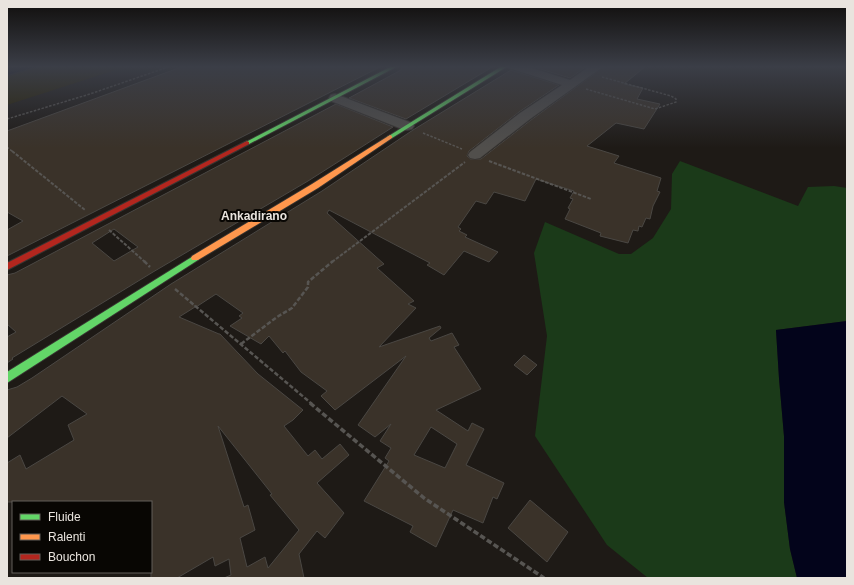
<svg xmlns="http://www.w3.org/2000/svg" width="854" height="585" font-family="Helvetica,sans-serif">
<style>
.green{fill:#1b3a19}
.sand{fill:#282104}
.water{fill:#03041b}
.building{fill:#3a3229;stroke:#4a4743;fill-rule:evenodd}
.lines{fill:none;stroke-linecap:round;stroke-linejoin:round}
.street-casing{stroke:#383532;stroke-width:2}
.fast-casing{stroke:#383532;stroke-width:2}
.slow-casing{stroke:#383532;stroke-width:2}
.jam-casing{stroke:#383532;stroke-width:2}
.path-far3{stroke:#575552;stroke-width:1.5;stroke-dasharray:2.5 1.5;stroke-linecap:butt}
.path-far2{stroke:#575552;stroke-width:2;stroke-dasharray:3.5 1.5;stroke-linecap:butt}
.path-far1{stroke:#575552;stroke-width:2.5;stroke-dasharray:4.5 2;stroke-linecap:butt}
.path{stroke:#575552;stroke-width:3.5;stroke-dasharray:5.5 2.5;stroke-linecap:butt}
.street{fill:#514f4c;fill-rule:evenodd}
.fast{fill:#63d668;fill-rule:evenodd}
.slow{fill:#ff974d;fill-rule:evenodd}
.jam{fill:#b3261e;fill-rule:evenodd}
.labels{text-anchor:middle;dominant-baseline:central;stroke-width:4;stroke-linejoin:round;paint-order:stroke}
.neighbourhood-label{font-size:12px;font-weight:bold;fill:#e9e4de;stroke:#080603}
</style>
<rect width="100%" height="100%" fill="#1e1a16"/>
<polygon class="green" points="680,161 798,206 808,187 834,186 847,188 847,321 776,330 779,378 784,436 784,502 790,549 797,578 648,578 607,545 535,436 547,336 534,253 545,222 619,254 631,254 653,238 671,209 672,174"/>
<polygon class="sand" points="41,66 128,66 7,105 7,77"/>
<g class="water">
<polygon points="7,66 39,66 7,75"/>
<polygon points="847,321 847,578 797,578 790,549 784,502 784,436 779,378 776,330"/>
</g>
<g class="building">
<polygon points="184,66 382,66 7,256 7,230 23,221 7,212 7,131"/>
<polygon points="403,66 494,66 406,119 349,98 401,70"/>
<polygon points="530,66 587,66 570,78"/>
<path d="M605,66H646L624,84L643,88L637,99L660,104L644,129L616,123L587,146L619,156L614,163L661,178L657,191L660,192L653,206L650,219L646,218L642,227L639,226L638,231L633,230L628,243L600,236L601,233L565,219L570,209L568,208L573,199L570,198L574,191L536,179L525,201L494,192L486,204L476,201L458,227L461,229L459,231L467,235L465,237L498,252L489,262L464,251L444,275L427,265L430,263L329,210L327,213L384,264L377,268L414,301L408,304L416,308L379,347L440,326L441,328L429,338L431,341L452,333L459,345L454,347L481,389L436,410L468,431L472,423L484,429L466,465L504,483L497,499L493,497L483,523L453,510L436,547L410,532L413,526L364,501L389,461L385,458L391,448L380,441L391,424L375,437L358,425L406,356L335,410L321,396L327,391L301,372L285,351L283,353L269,336L261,344L230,326L242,318L239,316L243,313L216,294L196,307L194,305L195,307L179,317L219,334H220L258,374L303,410L293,420L284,426L308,456L315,450L322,459L340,444L349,455L317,483L344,513L325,538L317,531L299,554L304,578H224L231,575L229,559L215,566L213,557L177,578H151V502H7V463L20,455L26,469L74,440L68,425L87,414L62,396L7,438V390L17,387L32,378L171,284L322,191L413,130L511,70L559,85L519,112L469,151L467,156L470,159H481L531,120ZM218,426L272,494L270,495L299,530L268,568L265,557L247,567L240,538L255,530L248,505L244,507ZM431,427L457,444L445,468L414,455Z"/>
<path d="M336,104L393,127L308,181L153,272L12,358L13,359L7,363V337L16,332L7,324V275L15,273ZM114,229L138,247L114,261L92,243Z"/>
<polygon points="524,355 537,365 527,375 514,365"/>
<polygon points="530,500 568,532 547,562 508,528"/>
</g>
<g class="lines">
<g class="street-casing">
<g id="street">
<polygon points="507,66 525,66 570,80 590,66 604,66 530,119 480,158 475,159 470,158 468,155 470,152 520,113 562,85 509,68"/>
<polygon points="335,94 412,123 414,126 412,129 407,130 402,129 331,101 329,98 331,95"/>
</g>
</g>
<g class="fast-casing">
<g id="fast">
<polygon points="392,66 398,66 249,144 244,143"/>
<polygon points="502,66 508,66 392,138 387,137"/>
<polygon points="195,255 199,258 198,260 7,383 7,372"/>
</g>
</g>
<g class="slow-casing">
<polygon id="slow" points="390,135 392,136 392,138 318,188 198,260 192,260 191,258 192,256 312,184"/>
</g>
<g class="jam-casing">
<polygon id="jam" points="247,141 249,142 249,144 7,270 7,263"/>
</g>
<g class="path-far3">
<polyline points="586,89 655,109 676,102 676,99 671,96 602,77"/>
<polyline points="7,119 90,94 171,66"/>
<polyline points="423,133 462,149"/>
<polyline points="7,147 13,152"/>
</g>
<g class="path-far2">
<polyline points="12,151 85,210"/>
<polyline points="489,161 591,199"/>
<polyline points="109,230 145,262"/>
<polyline points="332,262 465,162"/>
</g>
<g class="path-far1">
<polyline points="144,261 150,267"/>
<polyline points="175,289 312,404"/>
<polyline points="241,344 277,317 292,308 308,287 308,282 333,261"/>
</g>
<polyline class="path" points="310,403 424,498 544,578"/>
<use href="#street" class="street"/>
<use href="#fast" class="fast"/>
<use href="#slow" class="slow"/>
<use href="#jam" class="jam"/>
</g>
<linearGradient id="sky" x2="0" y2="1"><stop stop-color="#100e0c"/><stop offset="0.45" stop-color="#3b3e47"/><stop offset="1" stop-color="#3b3e47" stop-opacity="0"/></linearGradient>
<rect width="854" height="148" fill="url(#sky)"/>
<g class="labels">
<g class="neighbourhood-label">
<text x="254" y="216">Ankadirano</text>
</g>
</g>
<rect width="854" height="585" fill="none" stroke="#e9e4de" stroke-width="16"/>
<rect x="12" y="501" width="140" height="72" fill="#080603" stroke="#625f5b"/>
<rect x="20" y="514" width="20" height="6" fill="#63d668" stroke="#625f5b"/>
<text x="48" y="521" font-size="12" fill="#e9e4de">Fluide</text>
<rect x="20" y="534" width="20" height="6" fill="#ff974d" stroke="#625f5b"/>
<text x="48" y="541" font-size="12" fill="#e9e4de">Ralenti</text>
<rect x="20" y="554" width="20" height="6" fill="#b3261e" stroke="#625f5b"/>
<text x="48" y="561" font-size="12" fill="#e9e4de">Bouchon</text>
</svg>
